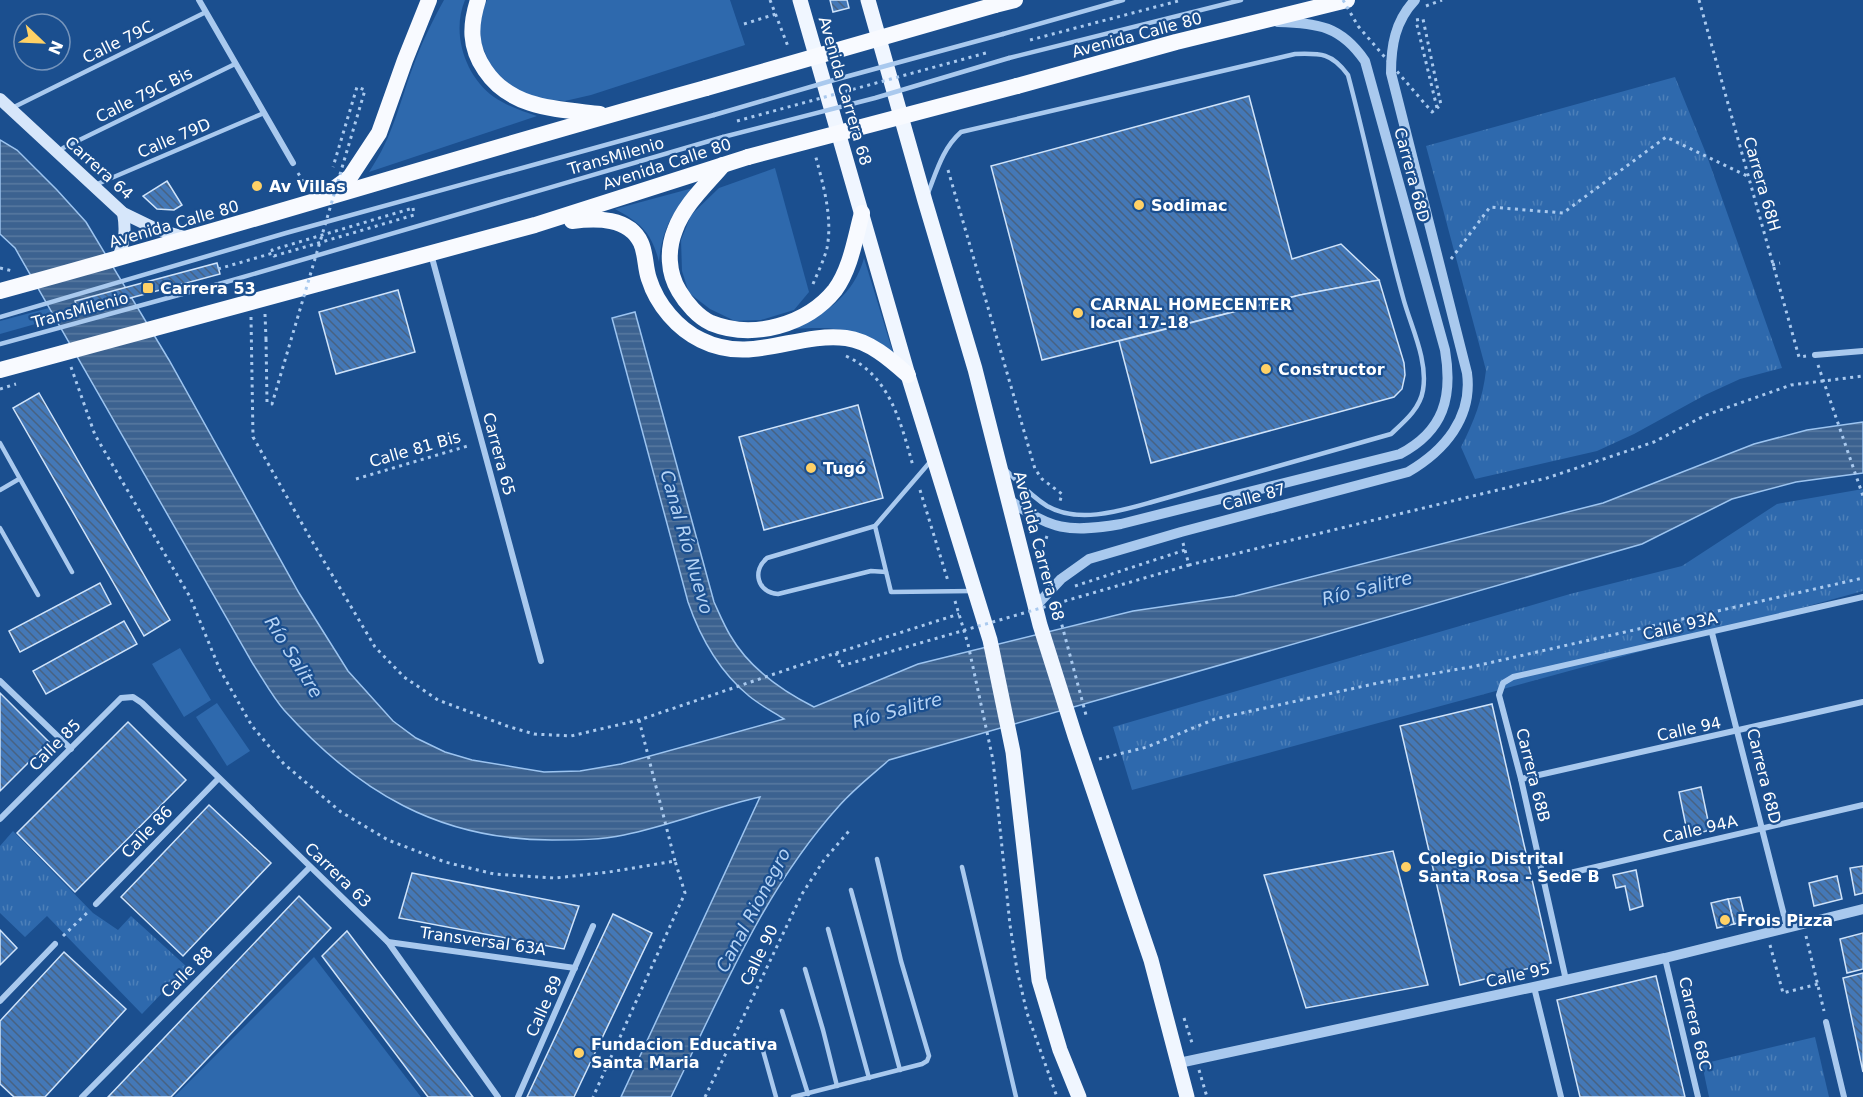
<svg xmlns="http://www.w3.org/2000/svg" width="1863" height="1097" font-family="'DejaVu Sans',sans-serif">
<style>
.grass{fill:#2e69ad}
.park{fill:url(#park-tufts)}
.water{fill:url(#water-rules);stroke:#9cc4f0;stroke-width:1.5}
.building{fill:url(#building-back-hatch);stroke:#cfe3fa;stroke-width:1.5}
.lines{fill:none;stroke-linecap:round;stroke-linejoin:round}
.path{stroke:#a9c9ee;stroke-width:3;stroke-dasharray:3 4.5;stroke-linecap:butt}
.service{stroke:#a9c9ee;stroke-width:4.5}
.minor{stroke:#a9c9ee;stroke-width:6}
.tertiary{stroke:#a9c9ee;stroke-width:10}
.secondary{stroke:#d6e6fa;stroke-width:12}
.primary{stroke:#f0f6ff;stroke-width:15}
.trunk{stroke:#f8faff;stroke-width:16}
.path-bridge{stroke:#a9c9ee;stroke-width:3;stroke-dasharray:3 4.5;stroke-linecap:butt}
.service-bridge{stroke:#a9c9ee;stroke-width:4.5}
.trunk-bridge{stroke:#f8faff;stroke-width:16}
.poi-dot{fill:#ffd166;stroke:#1b4f8f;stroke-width:2}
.labels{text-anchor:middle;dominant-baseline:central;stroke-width:4.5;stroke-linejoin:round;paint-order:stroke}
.street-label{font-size:16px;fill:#fff;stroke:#1b4f8f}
.poi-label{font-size:16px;font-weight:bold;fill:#fff;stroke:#1b4f8f;text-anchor:start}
.water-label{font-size:18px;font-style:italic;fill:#b5d3f5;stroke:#1b4f8f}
</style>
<defs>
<pattern id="park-tufts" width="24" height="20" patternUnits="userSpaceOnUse" patternTransform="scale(1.5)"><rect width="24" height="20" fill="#2e69ad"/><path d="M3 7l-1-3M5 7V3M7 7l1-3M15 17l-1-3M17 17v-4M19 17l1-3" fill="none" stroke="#4d80b9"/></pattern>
<pattern id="water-rules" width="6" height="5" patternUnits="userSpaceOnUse" patternTransform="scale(1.5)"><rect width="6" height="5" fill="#3c6290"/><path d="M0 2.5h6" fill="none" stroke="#597aa1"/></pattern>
<pattern id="building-back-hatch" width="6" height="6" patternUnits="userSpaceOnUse" patternTransform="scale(1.5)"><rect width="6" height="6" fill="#4478b7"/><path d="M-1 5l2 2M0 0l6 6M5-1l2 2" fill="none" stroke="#486282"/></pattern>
</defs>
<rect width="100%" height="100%" fill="#1b4f8f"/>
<g class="grass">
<path d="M444,0H465C451,33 465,76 494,97C507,106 522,111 537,116L369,172C394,135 399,103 414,64C422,42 433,20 444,0Z"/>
<polygon points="487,0 730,0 745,45 591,95 565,101 544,99 518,92 492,69 480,41 480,16"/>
<polygon points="775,168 809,292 794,310 761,320 735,321 710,309 689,293 682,271 681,240 691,215 719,188"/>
<path d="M693,188C672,212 662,230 659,262C652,233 641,223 615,209Z"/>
<path d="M864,258L894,356C862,328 834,326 794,329C826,313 854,295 864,258Z"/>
<polygon points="75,301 78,312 0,334 0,321"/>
<polygon points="180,648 211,700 184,717 152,664"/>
<polygon points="217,703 250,751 227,766 196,717"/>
<polygon points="314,957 421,1097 174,1097"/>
</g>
<g class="park">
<path d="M1675,77L1707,156L1782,368L1740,379L1705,395L1634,434L1597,451L1475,479L1461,447C1474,422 1483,398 1486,370L1426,146Z"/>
<polygon points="1863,489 1863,591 1132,790 1113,727 1570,594 1682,566 1777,504"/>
<polygon points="13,831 93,913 118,930 131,916 187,967 142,1014 47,916 25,937 0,913 0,846"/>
<polygon points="1815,1037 1829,1097 1709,1097 1702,1064"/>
</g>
<path class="water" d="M0,140L17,150L57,190L86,222L169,360L299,593L348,671L393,721L416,738L445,752L472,760L544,772L580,771L621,764L784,719C773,712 760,705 749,696C720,672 700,637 688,602L612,318L635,312L714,602C719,613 724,625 730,635C749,668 782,691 814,707L918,664L1133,611L1235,596L1603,503L1754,444L1807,430L1863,422V473L1796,482L1732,499L1642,544L889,760C872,775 854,789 839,806C763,890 720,997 671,1097H621L760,797C714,807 670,826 624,835C601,840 576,840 552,840C439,840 358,792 284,710C272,696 263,679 253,664L15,248L0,234Z"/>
<g class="building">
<polygon points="830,0 847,0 849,8 833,12"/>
<polygon points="1249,96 1292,259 1341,244 1379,280 1300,295 1042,360 991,166"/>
<polygon points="167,181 182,205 174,210 157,209 143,196"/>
<polygon points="217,263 220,274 78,312 75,301"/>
<polygon points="1379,280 1404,363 1405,375 1402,389 1394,397 1151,463 1119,341 1300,295"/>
<polygon points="398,290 415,352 336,374 319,312"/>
<polygon points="39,393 170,620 144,636 13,408"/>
<polygon points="858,405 883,498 764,530 739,437"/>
<polygon points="100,583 111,604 20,652 9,631"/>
<polygon points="124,621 137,644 46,694 33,671"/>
<polygon points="0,693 49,742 0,791"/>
<polygon points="1492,704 1551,963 1460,985 1400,726"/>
<polygon points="128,722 186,780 75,892 17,833"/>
<polygon points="1701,787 1710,830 1688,836 1679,792"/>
<polygon points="209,805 271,863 183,956 121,897"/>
<polygon points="1393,851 1428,985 1306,1008 1264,875"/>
<polygon points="1863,866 1863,893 1855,895 1850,868"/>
<polygon points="1636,870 1643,906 1630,910 1625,886 1616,888 1613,875"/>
<polygon points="412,873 579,906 564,949 399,918"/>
<polygon points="1837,876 1842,899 1814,906 1809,883"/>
<polygon points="299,896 331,928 171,1097 108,1097"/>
<polygon points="1740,897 1746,921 1734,924 1728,899"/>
<polygon points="1728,899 1734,924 1717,928 1711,903"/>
<polygon points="613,914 652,933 574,1097 527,1097"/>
<polygon points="0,930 17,948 0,965"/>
<polygon points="347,931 473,1097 428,1097 322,956"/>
<polygon points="1863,933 1863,969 1847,973 1840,939"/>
<polygon points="64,952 126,1009 45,1097 14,1097 0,1084 0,1021"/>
<polygon points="1863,973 1863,1072 1843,978"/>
<polygon points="1656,976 1685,1097 1580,1097 1557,1000"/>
</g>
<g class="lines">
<g class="path">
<polyline points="770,0 789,49"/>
<polyline points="1699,0 1799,357 1806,356"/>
<polyline points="1426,6 1442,0"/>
<polyline points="1416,20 1423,19 1441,105 1437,108"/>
<polyline points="744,24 776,14"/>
<polyline points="1030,40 1182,0"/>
<polyline points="948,170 1035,469 1042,479 1062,494 1060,501"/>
<polyline points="298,173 307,188"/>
<polygon points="413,208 414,215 274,256 272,250"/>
<polyline points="1451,259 1490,207 1563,213 1666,137 1747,176"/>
<polyline points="1772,265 1780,263"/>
<polyline points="0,268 13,271"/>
<polyline points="218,269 273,253"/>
<path d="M813,284C818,272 824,260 827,248C833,217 823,184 815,154"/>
<polyline points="265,314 266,339"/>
<polyline points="251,317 253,437 309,536 375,647 404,677 438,700 507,726 534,734 571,736 639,720 836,653 959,614"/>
<path d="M846,356C890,376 901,423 913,466"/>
<polyline points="1818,365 1863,496"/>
<polyline points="71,367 95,435 190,597 220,670 252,726 284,764 341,812 388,840 445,862 494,874 555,878 609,872 675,861 685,893 593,1097"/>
<polyline points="0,389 16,384"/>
<polyline points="356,479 471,445"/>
<polyline points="920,490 948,581"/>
<polyline points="1047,536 1043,548 1049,573"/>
<polyline points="1183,543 1189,565 1547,478 1654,442 1706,415 1791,385 1863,376"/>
<polyline points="1172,570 1189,565"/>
<polyline points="1075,586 1185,550"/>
<polyline points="955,601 968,644 993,760 1010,925 1017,970 1027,1013 1057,1097"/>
<polyline points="1056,603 1086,715"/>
<polyline points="836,653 841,666"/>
<polyline points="639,720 675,861"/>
<polyline points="1099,759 1147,747 1215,719 1378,683 1471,667 1863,578"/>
<polyline points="63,936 88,912"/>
<polyline points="1806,936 1824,1011"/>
<polyline points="1770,945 1783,993 1818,984"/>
<polyline points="1184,1018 1193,1046"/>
<polyline points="1199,1070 1207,1097"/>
<polyline points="705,1097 802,894 824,860 849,831"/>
</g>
<g class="service">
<polyline points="1003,34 1123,0"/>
<polyline points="1009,58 1241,0"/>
<polyline points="12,108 206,12"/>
<polyline points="63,148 235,64"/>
<polyline points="95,185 264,113"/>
<path d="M928,193C937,170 943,148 961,132L1295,54C1321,53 1332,53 1348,75C1368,150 1383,226 1404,301C1412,329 1428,361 1423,390C1420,409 1404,422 1391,434L1152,502C1120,511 1078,524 1047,506C1031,496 1018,482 1005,469"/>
<polyline points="0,317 286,233 714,115"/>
<polyline points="0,344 226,282 723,137"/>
<polyline points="0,443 72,572"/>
<polyline points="930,462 875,526 891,592 973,591"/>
<polyline points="0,490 19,479"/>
<path d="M875,526L767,558C752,571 757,592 778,594L871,571L886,572"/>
<polyline points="0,528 38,595"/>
<polyline points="962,867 1016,1097"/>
<polyline points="851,890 900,1070"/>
<polyline points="828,929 869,1078"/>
<polyline points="805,969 823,1030 837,1086"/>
<polyline points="782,1011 808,1094"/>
<polyline points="762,1047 776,1097"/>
<polyline points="793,1097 922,1064 927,1061 929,1056 901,961 877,859"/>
</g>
<g class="minor">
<polyline points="199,0 293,163"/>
<polyline points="431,254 541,661"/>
<polyline points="1815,355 1863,351"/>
<polyline points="1712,633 1787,927"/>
<polyline points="0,681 71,749"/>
<polyline points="1521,779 1863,702"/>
<polyline points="0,819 121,698 133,697 142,703 388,942 498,1097"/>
<polyline points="1544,879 1863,805"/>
<polyline points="96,904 218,779"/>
<polyline points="388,942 575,968"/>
<polyline points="1665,958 1698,1097"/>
<polyline points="1566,980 1521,779 1499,695 1503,683 1513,677 1863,597"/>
<polyline points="1534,987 1561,1097"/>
<polyline points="0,1001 55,944"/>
<polyline points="1826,1022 1844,1097"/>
<polyline points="82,1097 310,867"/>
<polyline points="518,1097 593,926"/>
</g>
<g class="tertiary">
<path d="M1008,499C1050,530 1069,533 1121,524L1400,454C1444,431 1453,397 1445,350L1365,61C1341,26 1318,23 1278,22"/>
<path d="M1035,607L1061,579L1089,559L1181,532L1408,472C1444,451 1473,418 1467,373L1391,73C1391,46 1395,21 1415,0"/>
<polyline points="1179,1063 1534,987 1665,958 1863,909"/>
</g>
<g class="secondary">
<polyline points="0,99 123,213 156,229 188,238"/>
<path d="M117,259C125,243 126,230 123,213"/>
</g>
<g class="primary">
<polyline points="800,0 908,375 990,640 1013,752 1039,980 1060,1050 1079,1097"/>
<polyline points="868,0 925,201 975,369 1040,625 1075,736 1151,960 1187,1097"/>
</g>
<g class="trunk">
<path d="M478,0C470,25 469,47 485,70C511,109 557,109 600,114"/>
<polyline points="995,5 1015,0"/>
<polyline points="1017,86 1176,42 1347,0"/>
<path d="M723,165C706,185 684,205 675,230C667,250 668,273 679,291C686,303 698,317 711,323C753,340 807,325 835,290C851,268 855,238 862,213"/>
<polyline points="327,194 350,177 379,133 405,60 429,0"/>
<path d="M572,221C596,218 629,217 641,243C646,254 645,268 649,279C657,305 678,329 701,340C751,365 796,332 846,338C870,341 891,360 908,375"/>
<path d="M0,291C236,227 470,153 706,88"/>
<polyline points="0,370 535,225 748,157"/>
</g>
<g class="path-bridge">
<polyline points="1343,0 1358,26 1432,112 1437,108 1416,21"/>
<polyline points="737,121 986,53"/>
<polyline points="266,339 267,402 272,404 365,90 357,87 333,167"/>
<polyline points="841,666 1172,570"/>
</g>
<g class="service-bridge">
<polyline points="714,115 834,80 1003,34"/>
<polyline points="723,137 875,98 1009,58"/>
</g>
<g class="trunk-bridge">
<polyline points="706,88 995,5"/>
<polyline points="748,157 1017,86"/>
</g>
</g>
<g class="poi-dot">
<circle cx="257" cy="186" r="6"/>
<circle cx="1139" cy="205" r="6"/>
<rect x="142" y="282" width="12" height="12" rx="3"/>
<circle cx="1078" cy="313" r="6"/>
<circle cx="1266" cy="369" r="6"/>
<circle cx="811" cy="468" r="6"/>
<circle cx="1406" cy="867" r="6"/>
<circle cx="1725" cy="920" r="6"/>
<circle cx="579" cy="1053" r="6"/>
</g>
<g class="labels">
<g class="street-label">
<text transform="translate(1137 35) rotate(-15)">Avenida Calle 80</text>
<text transform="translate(118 42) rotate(-26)">Calle 79C</text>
<text transform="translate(845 91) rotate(74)">Avenida Carrera 68</text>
<text transform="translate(144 95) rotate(-26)">Calle 79C Bis</text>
<text transform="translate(174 138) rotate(-23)">Calle 79D</text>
<text transform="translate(616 156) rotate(-16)">TransMilenio</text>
<text transform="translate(667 164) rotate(-18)">Avenida Calle 80</text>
<text transform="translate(99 168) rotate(42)">Carrera 64</text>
<text transform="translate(1412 175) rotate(75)">Carrera 68D</text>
<text transform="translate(1762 184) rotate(74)">Carrera 68H</text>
<text transform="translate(174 224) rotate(-16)">Avenida Calle 80</text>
<text transform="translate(80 310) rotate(-15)">TransMilenio</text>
<text transform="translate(415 449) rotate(-16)">Calle 81 Bis</text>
<text transform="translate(499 454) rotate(75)">Carrera 65</text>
<text transform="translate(1254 497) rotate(-15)">Calle 87</text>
<text transform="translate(1039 546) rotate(75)">Avenida Carrera 68</text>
<text transform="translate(1680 626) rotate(-13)">Calle 93A</text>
<text transform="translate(1689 729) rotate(-12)">Calle 94</text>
<text transform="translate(55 745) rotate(-45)">Calle 85</text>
<text transform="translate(1533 775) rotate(76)">Carrera 68B</text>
<text transform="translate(1764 776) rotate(76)">Carrera 68D</text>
<text transform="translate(1700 829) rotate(-13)">Calle 94A</text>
<text transform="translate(147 832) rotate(-46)">Calle 86</text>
<text transform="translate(338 875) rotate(44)">Carrera 63</text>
<text transform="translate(483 941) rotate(8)">Transversal 63A</text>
<text transform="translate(759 955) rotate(-64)">Calle 90</text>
<text transform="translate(187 972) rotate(-45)">Calle 88</text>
<text transform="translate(1518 975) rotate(-12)">Calle 95</text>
<text transform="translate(544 1006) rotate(-66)">Calle 89</text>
<text transform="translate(1695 1024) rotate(77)">Carrera 68C</text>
</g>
<g class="poi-label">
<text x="269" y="186">Av Villas</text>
<text x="1151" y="205">Sodimac</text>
<text x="160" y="288">Carrera 53</text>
<text x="1090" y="304">CARNAL HOMECENTER<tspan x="1090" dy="18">local 17-18</tspan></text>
<text x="1278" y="369">Constructor</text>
<text x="823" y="468">Tugó</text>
<text x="1418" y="858">Colegio Distrital<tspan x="1418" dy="18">Santa Rosa - Sede B</tspan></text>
<text x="1737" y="920">Frois Pizza</text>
<text x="591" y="1044">Fundacion Educativa<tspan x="591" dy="18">Santa Maria</tspan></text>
</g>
<g class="water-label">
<text transform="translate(687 542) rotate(74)">Canal Río Nuevo</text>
<text transform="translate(1367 588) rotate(-14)">Río Salitre</text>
<text transform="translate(294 657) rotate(58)">Río Salitre</text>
<text transform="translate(897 710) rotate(-15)">Río Salitre</text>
<text transform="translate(753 910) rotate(-62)">Canal Rionegro</text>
</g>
</g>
<g transform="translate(42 42) rotate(113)"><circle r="28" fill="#1b4f8f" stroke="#7695bc" stroke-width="1.5"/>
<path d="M0-4.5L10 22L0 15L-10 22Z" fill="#ffd166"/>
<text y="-9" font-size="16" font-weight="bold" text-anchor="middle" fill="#ffffff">N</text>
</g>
</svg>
